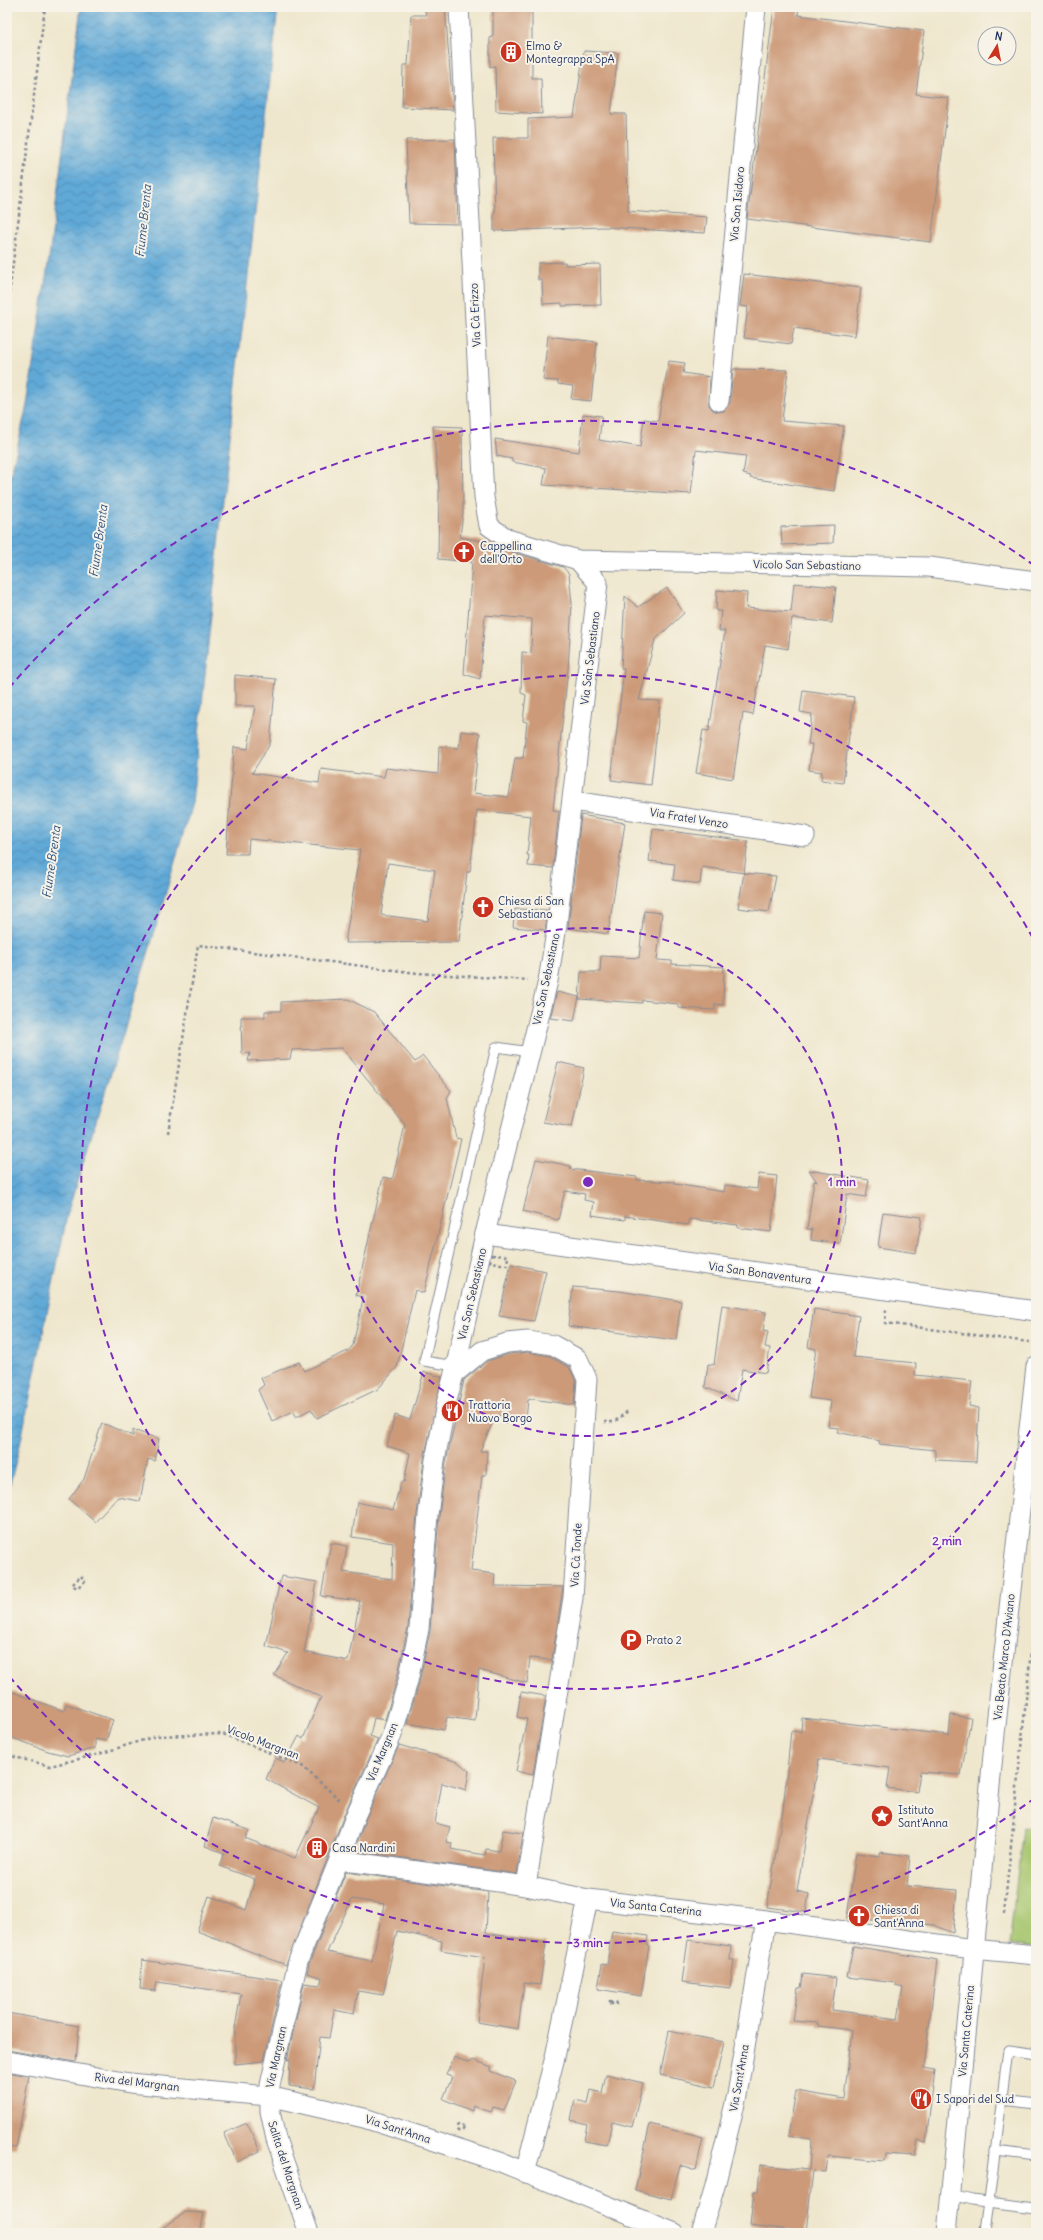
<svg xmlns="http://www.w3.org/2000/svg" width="1043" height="2240" font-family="Delius,sans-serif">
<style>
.park{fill:#a7c66e;stroke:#617a66}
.water{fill:url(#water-waves);stroke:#3e6c9a}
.building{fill:#cc9a78;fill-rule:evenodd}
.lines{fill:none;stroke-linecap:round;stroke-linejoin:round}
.lane-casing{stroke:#858b96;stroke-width:11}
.street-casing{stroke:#858b96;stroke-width:21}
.path{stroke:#858b96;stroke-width:2.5;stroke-dasharray:3 3;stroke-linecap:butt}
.lane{stroke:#fff;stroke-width:9}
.street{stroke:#fff;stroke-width:19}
.ring{fill:none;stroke:#7b2cbf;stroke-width:2;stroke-dasharray:7 5}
.labels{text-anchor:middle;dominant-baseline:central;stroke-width:4;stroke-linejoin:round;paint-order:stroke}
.poi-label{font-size:11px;fill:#1b2f5e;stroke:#f7f3e8;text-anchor:start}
.street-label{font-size:11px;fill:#1b2f5e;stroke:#f7f3e8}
.water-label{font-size:12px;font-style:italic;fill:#305482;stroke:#f7f3e8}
.centre{fill:#7b2cbf;stroke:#f7f3e8;stroke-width:2}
.ring-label{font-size:12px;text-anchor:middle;font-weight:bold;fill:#7b2cbf;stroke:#f7f3e8;stroke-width:4;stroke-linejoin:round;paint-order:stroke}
</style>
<defs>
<pattern id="water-waves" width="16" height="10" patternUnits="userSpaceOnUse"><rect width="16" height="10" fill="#60a9d7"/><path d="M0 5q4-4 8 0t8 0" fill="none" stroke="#4e8ab2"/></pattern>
</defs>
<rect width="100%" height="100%" fill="#f7f3e8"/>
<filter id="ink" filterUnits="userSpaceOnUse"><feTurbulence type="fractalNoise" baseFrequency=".025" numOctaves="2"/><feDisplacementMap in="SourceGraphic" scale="8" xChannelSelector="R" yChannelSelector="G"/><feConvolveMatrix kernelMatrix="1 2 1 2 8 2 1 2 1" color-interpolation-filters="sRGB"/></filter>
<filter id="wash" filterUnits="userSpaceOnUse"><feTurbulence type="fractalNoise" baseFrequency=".012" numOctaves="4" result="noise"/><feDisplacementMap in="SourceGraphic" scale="16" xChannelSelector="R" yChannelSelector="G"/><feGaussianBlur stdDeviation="0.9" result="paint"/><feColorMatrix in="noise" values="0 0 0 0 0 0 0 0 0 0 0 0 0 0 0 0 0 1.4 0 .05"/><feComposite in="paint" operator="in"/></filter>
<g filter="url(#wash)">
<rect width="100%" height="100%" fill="#efe7cd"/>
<polygon class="park" points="1023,1828 1036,1830 1036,1948 1009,1945"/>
<polygon class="water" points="81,7 278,7 219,536 192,803 148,954 68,1211 20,1445 7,1495 7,492 27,405 50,251"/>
<g id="blocks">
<g class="building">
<polygon points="424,7 445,7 453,110 402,107 403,65 408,65 411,15 426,15"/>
<polygon points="493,7 532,7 532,78 541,78 542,114 496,111 495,66 490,67 490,38 493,37"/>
<polygon points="774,7 799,8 798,15 924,31 916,94 949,98 931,242 747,219"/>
<polygon points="584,51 618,53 611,114 626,114 628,211 707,217 705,233 603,227 494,231 494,213 495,213 493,138 528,138 528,119 574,117"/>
<polygon points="455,139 458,224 409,223 406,140"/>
<polygon points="565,262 565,265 600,264 601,305 562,306 562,303 543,304 542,280 538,280 538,263"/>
<polygon points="744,274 861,288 855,336 794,328 791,344 744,338 748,307 740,306"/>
<polygon points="548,336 597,342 591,401 571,399 573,386 558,384 558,381 543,380"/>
<polygon points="669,361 685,363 683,373 710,377 709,405 713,410 718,412 724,411 730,402 733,369 788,370 782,421 844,426 834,491 750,478 751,476 743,474 746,456 696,450 691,494 543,485 546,468 512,462 512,459 497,456 495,439 579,452 583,414 602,416 599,440 640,447 644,419 658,421"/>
<path d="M433,426L462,427L463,513L460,537L496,544L505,550L563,567L569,574L572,604L568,669L553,810L559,811L553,868L528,866L529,855H527L531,816L477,810L470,872H467L459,942L345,943L360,850L249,839L248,854H226L234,747L248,749L255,706H235V675L276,679L270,744L252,773L319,783L321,769L384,777L386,768L438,774L439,746L459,748L461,731L480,733L473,793L509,797L515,758H523L527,722L523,721L526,695L521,693L522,652L531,653L532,619L485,615L480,679L464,674L472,562L438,559L439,490ZM388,863L435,870L428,921L381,915Z"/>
<polygon points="834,525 833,543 782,545 781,527"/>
<polygon points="794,583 836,587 832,623 792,618 788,649 765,645 753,715 743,713 733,779 696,773 703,730 709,731 725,631 719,631 721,611 716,611 717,590 747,593 746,608 791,612"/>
<polygon points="667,588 684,613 655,640 639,700 660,701 651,785 611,780 624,669 621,668 625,596 638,607"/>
<polygon points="803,690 854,697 843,783 821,780 822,772 809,770 812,744 808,744 812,714 800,712"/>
<polygon points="581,815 625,823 608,934 568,928"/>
<polygon points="653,829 748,841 744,873 702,867 700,884 673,880 675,864 649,861"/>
<polygon points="744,873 776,876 769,912 738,908"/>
<polygon points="515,909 548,910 545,930 513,927"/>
<polygon points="644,911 662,913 657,960 672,961 672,964 724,967 723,1005 715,1004 715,1010 678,1008 678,1004 642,1000 642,1003 579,999 581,972 600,972 601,956 639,958"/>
<polygon points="557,992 579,997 574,1021 550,1018"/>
<polygon points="348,999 374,1012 415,1062 423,1056 451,1091 447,1098 456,1138 461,1139 424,1293 415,1290 397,1367 378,1389 317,1418 311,1409 296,1417 294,1411 272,1421 258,1390 264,1385 261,1378 299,1362 304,1371 348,1351 353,1345 363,1299 363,1297 356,1295 383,1177 391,1179 393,1177 405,1125 342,1048 292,1050 290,1059 248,1061 250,1053 242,1054 241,1017 265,1017 265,1011 281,1011 281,1002"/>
<polygon points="558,1062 584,1068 572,1127 543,1122"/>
<polygon points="536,1159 571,1166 570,1169 637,1177 637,1180 675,1182 675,1184 724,1192 725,1185 757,1189 759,1174 777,1176 771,1232 738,1228 738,1225 689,1219 688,1225 625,1216 625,1220 592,1215 594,1202 584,1200 585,1194 565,1191 558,1220 523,1211"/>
<polygon points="809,1170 869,1180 866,1197 847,1194 840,1244 811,1240 812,1229 807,1229 814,1181 817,1182"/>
<polygon points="883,1212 922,1217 916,1253 878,1247"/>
<polygon points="511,1264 546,1271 534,1321 499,1316"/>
<polygon points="573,1287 619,1291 681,1301 676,1340 568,1326"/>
<polygon points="722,1305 766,1312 763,1331 768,1332 765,1347 770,1348 766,1373 742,1369 737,1401 705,1387 708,1364 714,1365"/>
<polygon points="814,1309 859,1316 853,1357 916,1363 915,1375 972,1381 969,1406 979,1408 976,1462 935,1460 935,1450 879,1444 880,1441 837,1432 839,1428 828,1427 831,1401 809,1398 816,1349 808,1347"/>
<polygon points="528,1352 549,1356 569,1367 576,1381 574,1405 532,1399 528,1400 526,1419 496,1415 480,1451 487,1451 486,1475 482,1475 471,1571 495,1574 494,1586 563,1587 552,1660 530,1658 527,1683 479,1670 475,1721 447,1717 444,1730 407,1723 419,1683 430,1631 439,1516 446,1462 464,1380 487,1361 509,1354"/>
<polygon points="424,1372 442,1377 424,1459 417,1514 408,1627 397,1678 385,1720 374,1718 370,1736 378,1739 346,1810 286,1965 197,1931 209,1896 246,1910 255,1879 219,1866 224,1853 205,1846 213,1818 249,1830 245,1838 295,1858 319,1808 266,1779 275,1758 285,1762 299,1736 303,1739 321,1697 274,1675 288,1653 266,1646 281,1576 317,1582 304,1652 348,1661 360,1601 321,1596 331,1543 347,1546 343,1572 392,1579 393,1543 352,1537 357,1502 393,1510 401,1482 404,1482 410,1453 387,1446 395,1415 410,1420"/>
<polygon points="102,1423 133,1436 133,1430 159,1439 155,1461 148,1459 140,1501 118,1497 95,1522 69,1499 84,1479"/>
<polygon points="7,1690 64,1711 66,1704 113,1720 106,1741 95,1739 95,1748 68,1756 48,1751 7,1736"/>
<polygon points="521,1692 546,1696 533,1775 516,1771 527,1719 517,1717"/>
<polygon points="951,1715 971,1718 961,1775 920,1772 917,1792 887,1788 890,1768 819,1759 797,1891 809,1894 806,1912 767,1907 783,1810 791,1731 801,1732 802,1718 949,1735"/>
<polygon points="399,1745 458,1762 469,1771 466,1790 442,1783 435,1823 450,1827 446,1842 452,1843 451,1849 485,1855 486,1849 499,1851 503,1830 523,1833 517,1874 354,1851 366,1818"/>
<polygon points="880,1852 910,1856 907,1886 957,1890 953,1933 934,1925 847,1918 856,1853 880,1856"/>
<path d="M346,1872L488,1892L486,1933L546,1943L540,1985L524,1983L518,2029L477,2022L485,1957L441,1950L442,1941L397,1931L383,1995L358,1991L354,2014L334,2010L329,2038L320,2037L314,2089L289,2086L290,2059L287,2060L304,1983L320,1985L322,1978L307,1973L309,1964ZM352,1899L384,1904L372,1961L327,1952Z"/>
<polygon points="612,1931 648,1936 647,1944 649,1945 641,1996 598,1989 602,1964 607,1965"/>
<polygon points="688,1940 731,1946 730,1960 734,1960 730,1988 682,1982"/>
<polygon points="853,1946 937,1960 924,2068 935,2070 926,2142 918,2140 915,2156 885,2154 884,2161 828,2156 826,2172 813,2171 806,2232 750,2225 754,2191 758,2191 760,2165 809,2170 811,2139 788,2136 796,2091 844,2099 852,2030 818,2026 818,2023 793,2021 798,1988 801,1988 803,1974 836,1978 832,2010 898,2019 903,1987 895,1985 896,1983 847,1977"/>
<polygon points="142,1960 282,1980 264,2061 235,2064 235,2028 241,1994 157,1982 155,1991 140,1989"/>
<polygon points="7,2013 79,2026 76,2062 7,2050"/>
<polygon points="669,2031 724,2042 714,2087 660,2075"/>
<polygon points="454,2057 470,2063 473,2060 492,2067 490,2071 516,2081 504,2110 493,2107 491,2112 473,2106 472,2111 443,2099 452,2077 446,2075"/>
<polygon points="7,2072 29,2076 16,2148 7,2147"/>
<polygon points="606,2074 643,2083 632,2127 612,2122 607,2145 584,2141 587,2124 571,2120 575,2100 588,2103 591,2090 602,2093"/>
<polygon points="247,2123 260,2151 237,2162 224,2133"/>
<polygon points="650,2124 703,2138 696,2170 680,2165 671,2199 635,2190"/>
<polygon points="186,2212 204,2213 200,2233 155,2233"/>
</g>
</g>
</g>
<g filter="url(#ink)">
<use href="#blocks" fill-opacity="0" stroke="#858b96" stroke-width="1"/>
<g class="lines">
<g class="lane-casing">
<g id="lane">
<polyline points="455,1366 424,1361 496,1047 530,1052"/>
<polyline points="1001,2100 1036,2104"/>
<polyline points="995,2151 1036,2156"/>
<polyline points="951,2195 972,2200 1036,2208"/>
<polyline points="985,2233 1008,2050 1036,2054"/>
</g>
</g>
<g class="street-casing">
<g id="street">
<polyline points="459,7 484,497 489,526 508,539 578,560 929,567 1036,581"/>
<polyline points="719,401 756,7"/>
<polyline points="573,801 805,836"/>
<polyline points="485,1234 1036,1311"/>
<polyline points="454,1374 482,1351 507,1343 528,1341 553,1345 578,1359 587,1379 573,1598 526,1886"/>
<polyline points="339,1860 526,1886 588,1899 758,1919 973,1949 1036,1955"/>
<polyline points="7,2061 130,2083 268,2096 364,2118 503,2163 675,2233"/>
<polyline points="525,2173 555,2057 588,1899"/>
<polyline points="309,2233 276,2139 270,2111 270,2085 298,1961 339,1860 356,1814 392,1735 408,1681 419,1629 428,1515 435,1460 446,1404 454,1374 485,1234 548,981 556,932 598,583 578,560"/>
<polyline points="701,2233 715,2186 737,2095 766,1920"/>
<polyline points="947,2233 995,1734 1036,1366"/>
</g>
</g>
<g class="path">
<polyline points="7,311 45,7"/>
<polyline points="168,1133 198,945 417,973 528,980"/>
<polygon points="492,1255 508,1256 507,1265 490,1262"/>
<polyline points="886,1310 885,1323 1036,1343"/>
<polyline points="604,1422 614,1422 628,1411"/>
<polygon points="81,1576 85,1581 77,1588 72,1585"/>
<polyline points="7,1755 50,1766 99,1754 156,1736 223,1734 302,1766 341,1801"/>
<polyline points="1004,1914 1036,1602"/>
<polygon points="610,2001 616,2002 617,2004 609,2004"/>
<circle cx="460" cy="2128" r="3.5"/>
</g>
<use href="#lane" class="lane"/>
<use href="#street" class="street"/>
</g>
</g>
<g class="ring">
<circle cx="588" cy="1182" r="254"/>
<path d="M1036 1420A507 507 0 1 1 1036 944"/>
<path d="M1035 1798A761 761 0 0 1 9 1676M9 688A761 761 0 0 1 1035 566"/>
</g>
<defs>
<g id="building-disc" transform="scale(1.15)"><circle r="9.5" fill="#c8321e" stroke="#f7f3e8"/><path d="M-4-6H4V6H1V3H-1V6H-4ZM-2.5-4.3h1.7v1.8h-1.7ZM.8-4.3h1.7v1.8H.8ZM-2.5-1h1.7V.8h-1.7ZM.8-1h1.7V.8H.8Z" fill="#fff"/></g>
<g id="church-disc" transform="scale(1.15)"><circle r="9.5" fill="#c8321e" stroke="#f7f3e8"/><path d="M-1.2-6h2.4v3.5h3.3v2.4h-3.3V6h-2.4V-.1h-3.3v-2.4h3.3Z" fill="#fff"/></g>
<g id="restaurant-disc" transform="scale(1.15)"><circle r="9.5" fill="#c8321e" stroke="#f7f3e8"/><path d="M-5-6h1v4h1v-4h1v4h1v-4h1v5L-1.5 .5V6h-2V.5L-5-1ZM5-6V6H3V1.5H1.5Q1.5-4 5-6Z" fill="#fff"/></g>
<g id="parking-disc" transform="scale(1.15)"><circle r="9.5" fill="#c8321e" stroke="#f7f3e8"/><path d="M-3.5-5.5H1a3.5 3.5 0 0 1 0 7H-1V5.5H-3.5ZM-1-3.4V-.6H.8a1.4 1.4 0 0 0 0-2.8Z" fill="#fff"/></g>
<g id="sight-disc" transform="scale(1.15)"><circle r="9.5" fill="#c8321e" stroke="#f7f3e8"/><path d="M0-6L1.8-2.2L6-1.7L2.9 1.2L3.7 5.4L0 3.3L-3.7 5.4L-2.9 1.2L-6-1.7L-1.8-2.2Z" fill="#fff"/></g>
</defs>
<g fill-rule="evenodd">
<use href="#building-disc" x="511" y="52"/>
<use href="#church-disc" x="464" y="552"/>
<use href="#church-disc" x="483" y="907"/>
<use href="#restaurant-disc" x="452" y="1411"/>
<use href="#parking-disc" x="631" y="1640"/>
<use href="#sight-disc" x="882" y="1816"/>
<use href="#building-disc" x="317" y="1848"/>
<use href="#church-disc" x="859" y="1916"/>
<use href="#restaurant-disc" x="921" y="2099"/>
</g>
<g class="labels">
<g class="poi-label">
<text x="526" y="46">Elmo &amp;<tspan x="526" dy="13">Montegrappa SpA</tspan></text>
<text x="480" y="546">Cappellina<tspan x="480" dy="13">dell'Orto</tspan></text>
<text x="498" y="901">Chiesa di San<tspan x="498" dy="13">Sebastiano</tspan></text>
<text x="468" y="1405">Trattoria<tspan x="468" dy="13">Nuovo Borgo</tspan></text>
<text x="646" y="1640">Prato 2</text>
<text x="898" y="1810">Istituto<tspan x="898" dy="13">Sant'Anna</tspan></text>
<text x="332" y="1848">Casa Nardini</text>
<text x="874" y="1910">Chiesa di<tspan x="874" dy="13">Sant'Anna</tspan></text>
<text x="936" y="2099">I Sapori del Sud</text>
</g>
<g class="street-label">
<text transform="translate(737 204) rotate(-85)">Via San Isidoro</text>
<text transform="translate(475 315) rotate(-93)">Via Cà Erizzo</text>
<text transform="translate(807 565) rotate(1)">Vicolo San Sebastiano</text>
<text transform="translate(590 658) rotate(-83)">Via San Sebastiano</text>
<text transform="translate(689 818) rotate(9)">Via Fratel Venzo</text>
<text transform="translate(546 979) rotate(-78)">Via San Sebastiano</text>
<text transform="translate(760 1273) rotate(8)">Via San Bonaventura</text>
<text transform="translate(472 1294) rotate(-77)">Via San Sebastiano</text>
<text transform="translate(576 1555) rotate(-87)">Via Cà Tonde</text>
<text transform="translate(1004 1657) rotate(-84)">Via Beato Marco D'Aviano</text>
<text transform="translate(263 1742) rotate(21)">Vicolo Margnan</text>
<text transform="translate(382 1752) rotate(-67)">Via Margnan</text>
<text transform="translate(656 1907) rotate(6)">Via Santa Caterina</text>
<text transform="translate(966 2031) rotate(-85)">Via Santa Caterina</text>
<text transform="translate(276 2057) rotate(-78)">Via Margnan</text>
<text transform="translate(739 2078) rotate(-80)">Via Sant'Anna</text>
<text transform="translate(137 2082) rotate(7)">Riva del Margnan</text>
<text transform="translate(398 2129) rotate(18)">Via Sant'Anna</text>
<text transform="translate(286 2165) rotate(72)">Salita del Margnan</text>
</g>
<g class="water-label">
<text transform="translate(143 221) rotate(-84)">Fiume Brenta</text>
<text transform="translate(98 541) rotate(-82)">Fiume Brenta</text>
<text transform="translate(51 862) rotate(-82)">Fiume Brenta</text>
</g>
</g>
<circle cx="588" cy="1182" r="6" class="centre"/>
<g class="ring-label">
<text x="842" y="1186">1 min</text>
<text x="947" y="1545">2 min</text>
<text x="588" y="1947">3 min</text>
</g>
<rect width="1043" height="2240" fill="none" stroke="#f7f3e8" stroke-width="24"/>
<g transform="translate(997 46) rotate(10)"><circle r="19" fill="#f7f3e8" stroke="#9fa5b1"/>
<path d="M0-3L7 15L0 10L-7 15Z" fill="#c8321e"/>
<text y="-6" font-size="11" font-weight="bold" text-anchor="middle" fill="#1b2f5e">N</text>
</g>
</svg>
